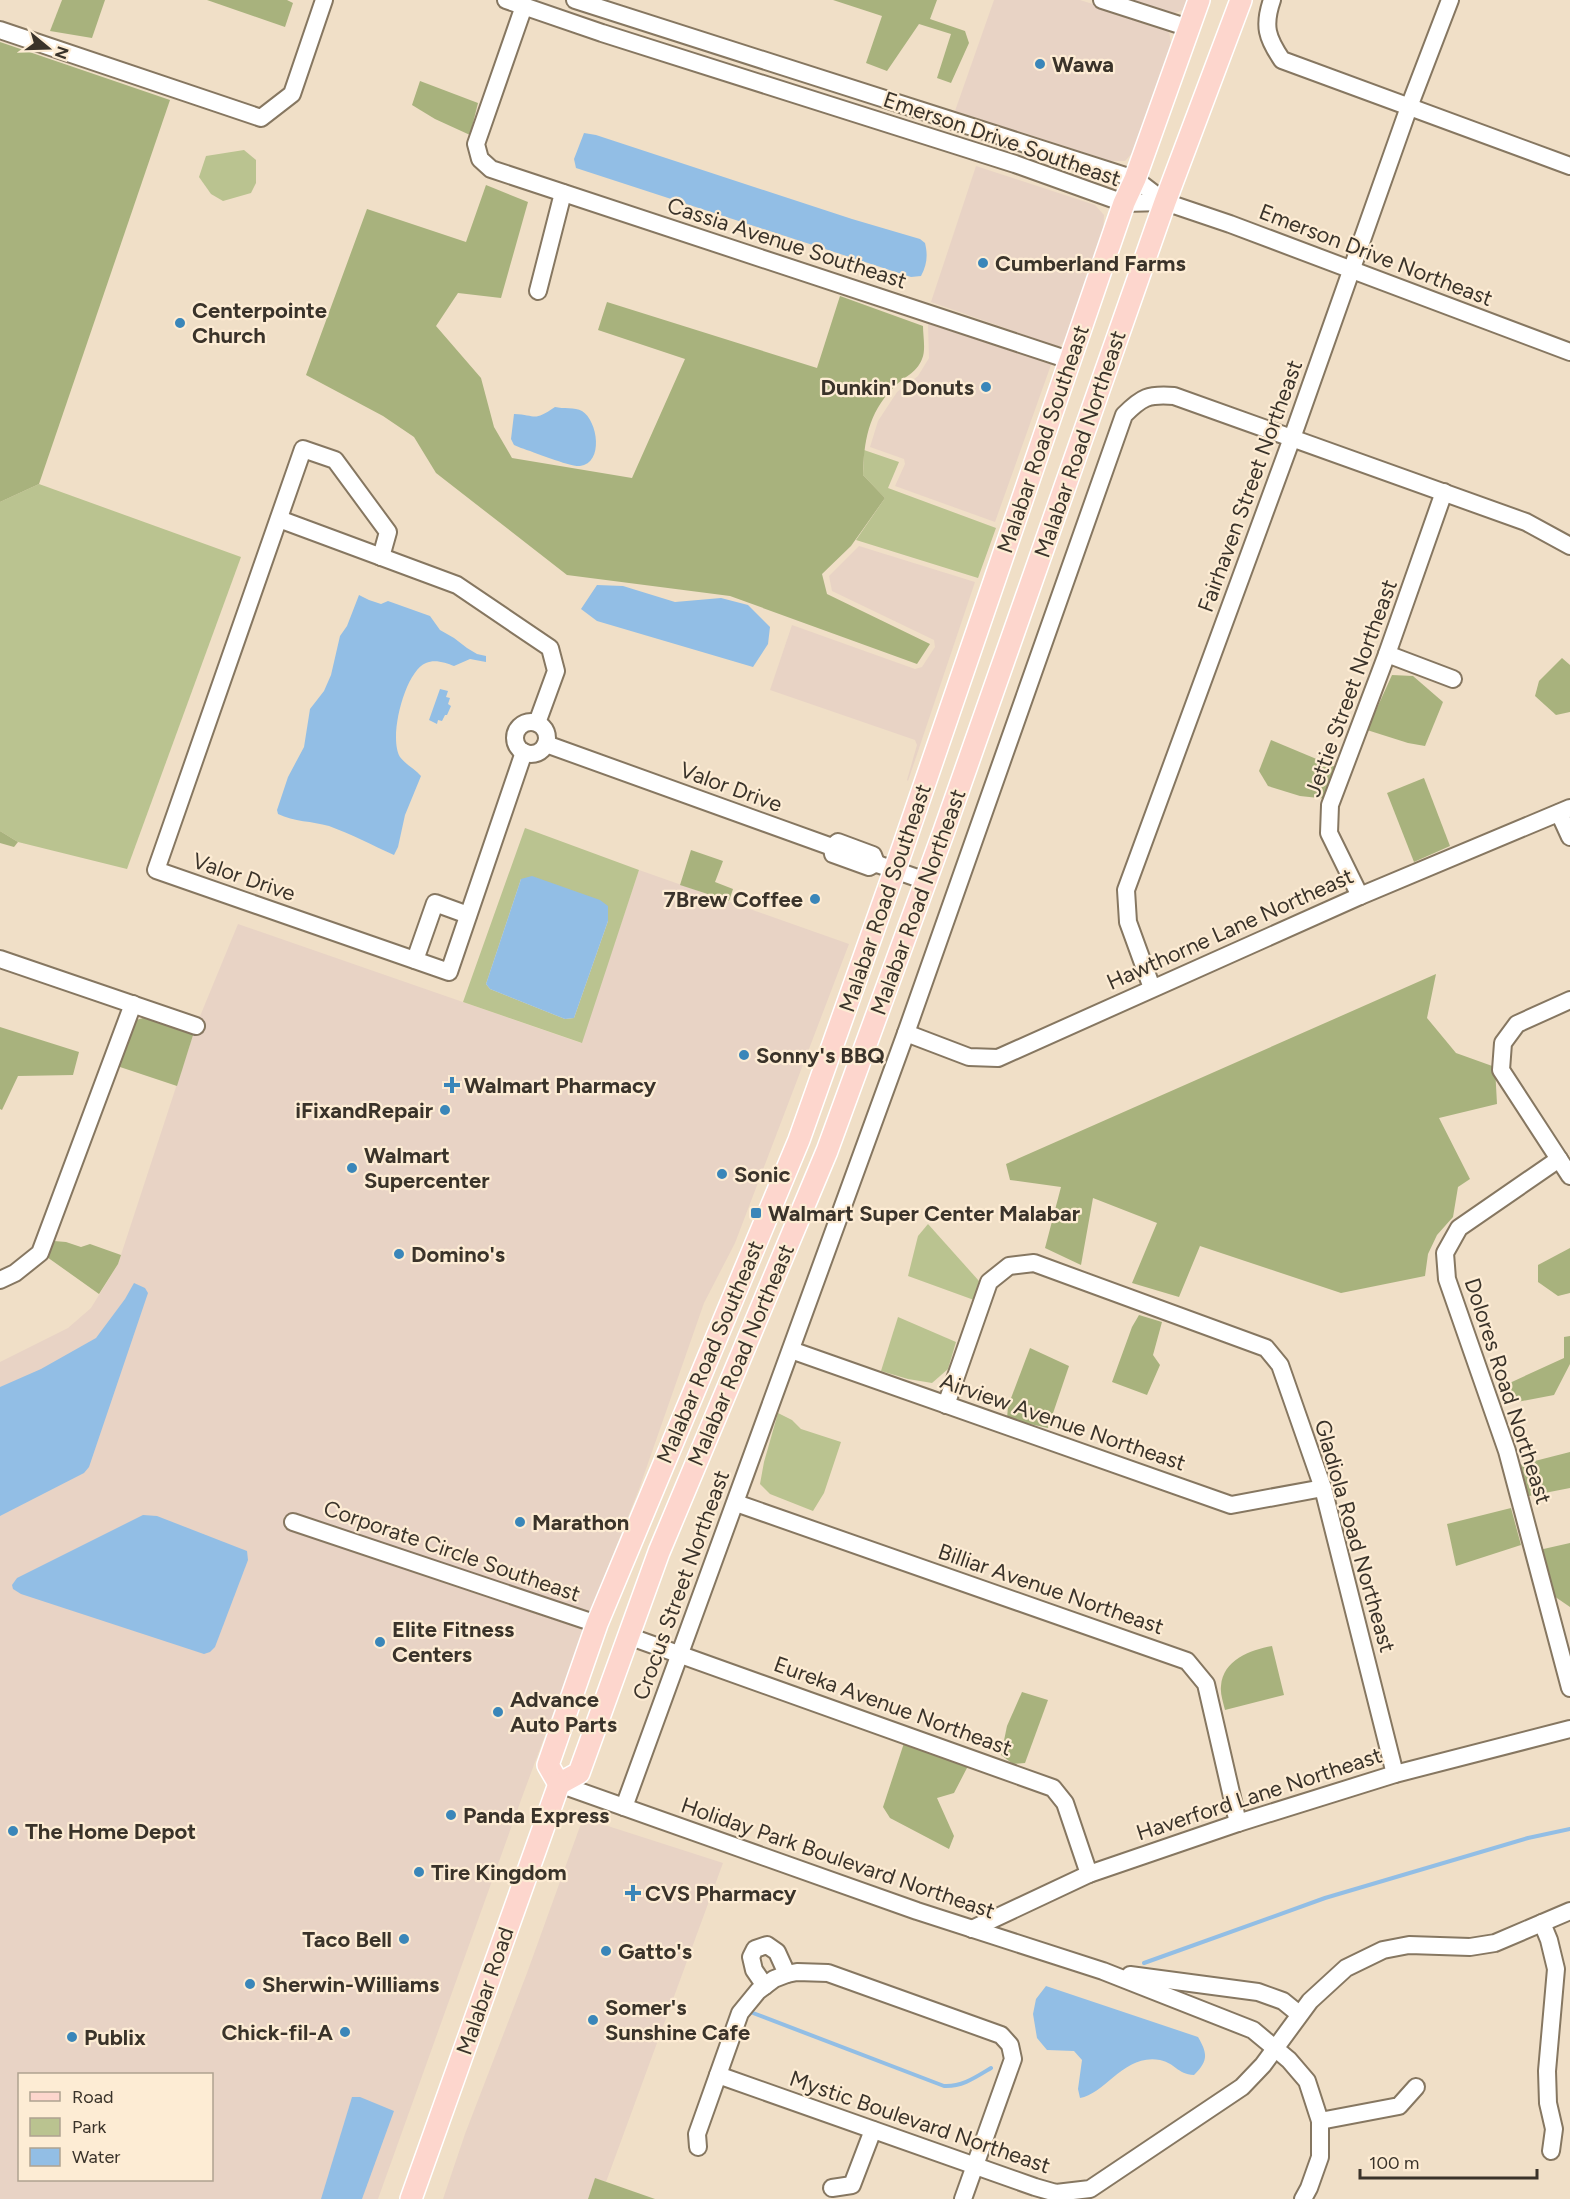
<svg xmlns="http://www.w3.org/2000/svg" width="1570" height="2199" font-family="Figtree,sans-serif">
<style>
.commercial{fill:#e8d3c5;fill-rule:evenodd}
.green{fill:#bac390;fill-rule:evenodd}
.forest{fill:#a8b27d}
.water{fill:#92bee5}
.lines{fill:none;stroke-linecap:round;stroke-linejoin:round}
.stream{stroke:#92bee5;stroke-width:4}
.minor-casing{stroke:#867761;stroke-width:20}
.major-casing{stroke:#fff;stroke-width:24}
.minor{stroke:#fff;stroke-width:16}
.major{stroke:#fdd6cd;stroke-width:21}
.poi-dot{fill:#3a86b9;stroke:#fdecd4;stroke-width:2}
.labels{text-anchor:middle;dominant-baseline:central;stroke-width:4.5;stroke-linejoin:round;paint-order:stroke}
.poi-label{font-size:22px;font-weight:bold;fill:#3a332a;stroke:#fdecd4;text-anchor:start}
.street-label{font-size:22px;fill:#3a332a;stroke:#fdecd4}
</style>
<rect width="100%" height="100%" fill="#f0dfc7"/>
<g class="commercial">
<polygon points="994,0 1080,0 1158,25 1169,32 1171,43 1169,56 1135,150 1125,161 1111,161 955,111"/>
<polygon points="1126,0 1192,0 1186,9 1172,14"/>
<polygon points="976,166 1095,205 1104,215 1103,234 1065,340 1059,347 931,302"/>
<polygon points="900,312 1052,362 995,522 895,486 905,464 904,459 870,447 878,421 897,392 918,376 929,358 928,324"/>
<polygon points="859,546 975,582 908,781 907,780 917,745 915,740 770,690 792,625 915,669 922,667 935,647 934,640 832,591 829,576"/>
<path d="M639,870L849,944L735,1243L704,1303L639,1489L595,1600L521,1800L378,2199H0V1362L68,1328L91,1308L118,1264L196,1026L238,924L581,1043ZM20,2074H212V2180H20Z"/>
<polygon points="583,1818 723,1863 606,2182 595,2178 588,2199 443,2199 465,2134 527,1973"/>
</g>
<g class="green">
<polygon points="244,150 256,160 256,183 251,193 223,201 211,194 199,177 206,156"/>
<polygon points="864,450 899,462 888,488 996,528 978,578 856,540 885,498 863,475"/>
<polygon points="39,484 241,557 127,869 18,842 0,831 0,502"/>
<path d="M525,828L639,870L582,1043L463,1002ZM521,879L608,921L574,1018L565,1019L490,989L486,984Z"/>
<polygon points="928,1224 979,1281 974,1300 908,1276 918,1236"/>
<polygon points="898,1317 956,1342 948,1369 932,1383 908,1379 881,1371"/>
<polygon points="778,1413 792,1420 801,1429 841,1442 824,1493 813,1511 770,1494 760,1484 764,1462"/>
</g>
<g class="forest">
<polygon points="62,0 105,0 92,38 50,31"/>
<polygon points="207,0 287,0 293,3 285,27"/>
<polygon points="833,0 937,0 930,19 965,31 969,43 951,83 937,78 951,34 919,24 887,71 866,63 882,16"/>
<polygon points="0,42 170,100 39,484 0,502"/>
<polygon points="420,81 478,103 470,135 435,119 412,105"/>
<path d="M486,185L528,202L501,298L458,293L436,326L481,378L494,427L512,458L632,478L685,359L598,330L607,302L817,368L840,296L923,326C923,336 926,350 922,359C917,373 902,378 893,388C868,414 864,441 863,475L885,498L851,546L822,574L827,594L930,644L917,664L730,596L567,575L436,473L414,437L383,416L306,375L367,209L466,242Z"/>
<polygon points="1562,658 1570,665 1570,712 1556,715 1535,696 1539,681"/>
<polygon points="1392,675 1413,676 1443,702 1425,746 1408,743 1367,730"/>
<polygon points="1271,740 1338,768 1328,799 1300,796 1268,786 1259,771"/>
<polygon points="1424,778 1450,846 1414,862 1387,793"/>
<polygon points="0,831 18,842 14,847 0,843"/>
<polygon points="691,850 723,861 715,882 733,889 729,901 680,885"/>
<polygon points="1436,974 1427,1018 1456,1053 1495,1067 1497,1104 1439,1118 1470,1179 1458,1187 1453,1217 1437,1235 1428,1254 1425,1276 1341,1293 1200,1246 1179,1297 1132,1283 1157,1223 1093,1198 1081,1265 1045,1248 1061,1187 1010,1180 1006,1164"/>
<polygon points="150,1016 194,1032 177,1086 117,1066 125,1039 136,1020"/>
<polygon points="0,1027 79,1052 73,1075 18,1076 2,1110 0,1109"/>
<polygon points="54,1241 66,1242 81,1247 90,1244 121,1255 118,1264 99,1294 47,1257"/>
<polygon points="1570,1248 1570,1293 1558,1296 1538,1282 1538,1265"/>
<polygon points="1139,1315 1162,1322 1153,1355 1160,1365 1147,1395 1112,1382 1132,1327"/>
<polygon points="1570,1336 1570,1364 1554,1395 1512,1403 1503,1386 1564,1358 1564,1337"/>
<polygon points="1030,1348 1069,1366 1048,1428 1007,1419 1008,1406"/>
<polygon points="1570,1452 1570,1488 1529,1496 1519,1465"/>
<polygon points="1511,1508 1521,1545 1456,1566 1447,1524"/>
<polygon points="1570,1543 1570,1607 1551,1594 1539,1550"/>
<path d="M1272,1646L1284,1695L1225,1710C1223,1702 1220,1693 1221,1686C1223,1660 1250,1650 1272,1646Z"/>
<polygon points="1022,1692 1048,1700 1025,1763 1013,1764 1001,1755 1007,1726"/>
<polygon points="904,1743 968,1766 954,1793 937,1798 954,1836 949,1849 890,1818 883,1807"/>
<polygon points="595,2178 655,2199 588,2199"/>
</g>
<g class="water">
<path d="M584,133L596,135L852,219L920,239L925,243C928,255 927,265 921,276L911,277L576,168L574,159Z"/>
<path d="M555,407C563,409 575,407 582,411C598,421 604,463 580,466C570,467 534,452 521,448L514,445L511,439L514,414C537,415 533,422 555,407Z"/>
<polygon points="597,585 623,586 675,602 721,598 748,605 770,627 768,644 753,667 597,621 581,609"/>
<path d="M359,595L369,600L381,604L388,601L430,616L440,630L454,638L467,648L477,654L486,656V662L470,659L454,666C446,663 435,659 426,663C405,671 388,738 400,757C405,764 415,769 421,776L405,815L398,847L394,855C372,845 351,834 329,826C312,821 294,822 278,814L277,810L288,777L304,747L310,709L324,691L331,675L340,636L347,626Z"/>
<polygon points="440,689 448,691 446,697 450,698 448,704 451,706 447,715 445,715 442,721 438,720 437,724 429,720"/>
<polygon points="532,876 600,900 608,906 608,921 574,1018 565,1019 490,989 486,984 521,879"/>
<polygon points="134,1283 145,1288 148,1293 89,1467 84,1473 0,1516 0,1387 41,1369 96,1338 125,1299"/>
<polygon points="143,1515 157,1516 247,1551 248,1560 215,1647 210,1652 204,1654 21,1594 13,1589 12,1585 17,1578"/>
<path d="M1046,1986L1198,2037C1208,2054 1208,2061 1194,2075C1177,2074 1175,2063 1160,2060C1125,2053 1105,2094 1080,2098L1078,2089L1082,2060L1074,2051L1047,2050L1037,2038L1033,2014L1036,1999Z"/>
<polygon points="352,2097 360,2097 394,2111 362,2199 321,2199"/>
</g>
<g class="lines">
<g class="stream">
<polyline points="1144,1963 1325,1898 1528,1838 1570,1829"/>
<path d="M753,2013L944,2086C962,2087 976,2077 991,2068"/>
</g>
<g class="minor-casing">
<g id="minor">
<polyline points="506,0 602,33 1015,164 1124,203 1165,202"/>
<polyline points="575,0 1135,179 1165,202 1230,224 1570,352"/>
<polyline points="1102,0 1189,28"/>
<path d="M1272,0C1263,26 1267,38 1282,60L1570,166"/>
<polyline points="524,6 476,144 480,159 491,169 1069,360"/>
<polyline points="0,30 261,118 292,94 324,0"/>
<polyline points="538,291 563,193"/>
<polyline points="279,519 457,585 550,648 556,671 537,723"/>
<polyline points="381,557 388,532 335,460 303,449 156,870 449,972 524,752"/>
<polyline points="1387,654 1453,679"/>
<circle cx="531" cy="738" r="16"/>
<polyline points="546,744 832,847"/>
<polyline points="1559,813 1570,837"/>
<polyline points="832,847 838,842 873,855 876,863 880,865 926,881"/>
<polyline points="832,847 833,854 869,867 876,863"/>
<polyline points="1360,896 1329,833 1330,805 1387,654 1444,492"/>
<polyline points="0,959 196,1026"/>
<polyline points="415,960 435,903 468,915"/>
<polyline points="1152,988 1128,922 1126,890 1292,438 1409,107 1450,0"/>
<polyline points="1570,1000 1517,1024 1503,1043 1501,1070 1570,1176"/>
<polyline points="906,1033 969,1057 998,1058 1360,896 1570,808"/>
<polyline points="1559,1159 1459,1228 1445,1253 1447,1279 1507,1451 1570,1688"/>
<polyline points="0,1280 15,1273 40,1253 133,1004"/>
<polyline points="791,1350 1231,1505 1323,1488"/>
<polyline points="946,1405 989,1282 1009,1266 1034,1263 1266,1348 1280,1365 1323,1488 1395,1774"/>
<polyline points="736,1503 1187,1661 1206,1684 1238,1823"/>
<polyline points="293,1522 597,1624"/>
<polyline points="628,1636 1053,1788 1065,1803 1089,1874"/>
<polyline points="559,1784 917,1911 1103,1971 1253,2030 1289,2060 1307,2081 1320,2121 1320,2157 1309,2188 1303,2199"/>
<path d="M624,1807L906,1033L1124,415C1142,397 1148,394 1174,396L1526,522L1570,546"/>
<polyline points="1542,1923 1549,1940 1556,1969 1547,2071 1548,2103 1554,2129 1551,2151"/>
<polyline points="972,1929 1089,1874 1238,1823 1395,1774 1570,1729"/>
<polyline points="1130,1975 1258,1992 1283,2001 1299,2014"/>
<polyline points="765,1986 754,1970 751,1957 755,1949 767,1945 777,1952 787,1974"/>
<polyline points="718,2075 1035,2187 1056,2193 1090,2189 1242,2087 1263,2065 1310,2001 1346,1968 1383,1950 1409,1945 1470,1947 1495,1943 1570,1911"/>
<polyline points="1320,2121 1399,2106 1416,2087"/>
<polyline points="698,2147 697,2134 740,2013 758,1991 774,1979 787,1974 797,1972 828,1973 1001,2035 1010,2045 1013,2059 963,2199"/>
<polyline points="832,2188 852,2185 873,2130"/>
</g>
</g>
<g class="major-casing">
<g id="major">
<polyline points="559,1784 579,1773 659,1552 827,1151 944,831 1165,202 1241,0"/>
<polyline points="559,1784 548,1765 597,1624 799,1140 903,847 1124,203 1135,179 1199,0"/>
<polyline points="411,2199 559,1784"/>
</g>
</g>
<use href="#minor" class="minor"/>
<use href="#major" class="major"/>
</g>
<g class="poi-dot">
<circle cx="1040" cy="64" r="6"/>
<circle cx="983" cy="263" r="6"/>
<circle cx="180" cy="323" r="6"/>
<circle cx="986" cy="387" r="6"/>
<circle cx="815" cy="899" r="6"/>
<circle cx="744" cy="1055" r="6"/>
<path d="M449 1076h6v6h6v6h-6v6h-6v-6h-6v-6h6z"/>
<circle cx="445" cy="1110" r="6"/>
<circle cx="352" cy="1168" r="6"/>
<circle cx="722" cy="1174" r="6"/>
<rect x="750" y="1207" width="12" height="12" rx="3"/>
<circle cx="399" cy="1254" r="6"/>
<circle cx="520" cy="1522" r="6"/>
<circle cx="380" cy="1642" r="6"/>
<circle cx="498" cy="1712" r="6"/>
<circle cx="451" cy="1815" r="6"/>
<circle cx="13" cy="1831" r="6"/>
<circle cx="419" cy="1872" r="6"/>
<path d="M630 1884h6v6h6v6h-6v6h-6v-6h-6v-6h6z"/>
<circle cx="404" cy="1939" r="6"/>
<circle cx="606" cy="1951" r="6"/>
<circle cx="250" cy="1984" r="6"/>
<circle cx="593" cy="2020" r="6"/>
<circle cx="345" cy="2032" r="6"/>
<circle cx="72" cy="2037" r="6"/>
</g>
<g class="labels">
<g class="poi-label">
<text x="1052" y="64">Wawa</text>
<text x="995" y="263">Cumberland Farms</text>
<text x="192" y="310">Centerpointe<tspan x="192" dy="25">Church</tspan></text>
<text x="974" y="387" text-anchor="end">Dunkin' Donuts</text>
<text x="803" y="899" text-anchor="end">7Brew Coffee</text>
<text x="756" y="1055">Sonny's BBQ</text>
<text x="464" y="1085">Walmart Pharmacy</text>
<text x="433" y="1110" text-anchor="end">iFixandRepair</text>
<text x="364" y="1155">Walmart<tspan x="364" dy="25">Supercenter</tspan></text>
<text x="734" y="1174">Sonic</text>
<text x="768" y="1213">Walmart Super Center Malabar</text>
<text x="411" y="1254">Domino's</text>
<text x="532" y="1522">Marathon</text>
<text x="392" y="1629">Elite Fitness<tspan x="392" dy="25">Centers</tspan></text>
<text x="510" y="1699">Advance<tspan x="510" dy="25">Auto Parts</tspan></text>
<text x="463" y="1815">Panda Express</text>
<text x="25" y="1831">The Home Depot</text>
<text x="431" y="1872">Tire Kingdom</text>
<text x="645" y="1893">CVS Pharmacy</text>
<text x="392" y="1939" text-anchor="end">Taco Bell</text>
<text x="618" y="1951">Gatto's</text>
<text x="262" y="1984">Sherwin-Williams</text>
<text x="605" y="2007">Somer's<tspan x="605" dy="25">Sunshine Cafe</tspan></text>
<text x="333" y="2032" text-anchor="end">Chick-fil-A</text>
<text x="84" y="2037">Publix</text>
</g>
<g class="street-label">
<text transform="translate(1002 139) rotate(19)">Emerson Drive Southeast</text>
<text transform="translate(787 243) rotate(18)">Cassia Avenue Southeast</text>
<text transform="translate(1376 255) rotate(21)">Emerson Drive Northeast</text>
<text transform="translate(1043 439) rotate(-71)">Malabar Road Southeast</text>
<text transform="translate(1080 444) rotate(-71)">Malabar Road Northeast</text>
<text transform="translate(1250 486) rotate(-70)">Fairhaven Street Northeast</text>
<text transform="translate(1351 688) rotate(-70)">Jettie Street Northeast</text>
<text transform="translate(731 787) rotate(20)">Valor Drive</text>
<text transform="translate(244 877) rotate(19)">Valor Drive</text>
<text transform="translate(885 898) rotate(-71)">Malabar Road Southeast</text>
<text transform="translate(918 902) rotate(-70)">Malabar Road Northeast</text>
<text transform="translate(1230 929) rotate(-24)">Hawthorne Lane Northeast</text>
<text transform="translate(710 1352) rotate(-67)">Malabar Road Southeast</text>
<text transform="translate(741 1355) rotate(-67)">Malabar Road Northeast</text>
<text transform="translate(1508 1391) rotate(72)">Dolores Road Northeast</text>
<text transform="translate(1063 1422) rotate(19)">Airview Avenue Northeast</text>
<text transform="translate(1355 1536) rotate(74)">Gladiola Road Northeast</text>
<text transform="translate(452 1551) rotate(19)">Corporate Circle Southeast</text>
<text transform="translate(681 1585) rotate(-70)">Crocus Street Northeast</text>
<text transform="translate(1051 1589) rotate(19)">Billiar Avenue Northeast</text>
<text transform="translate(893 1706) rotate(20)">Eureka Avenue Northeast</text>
<text transform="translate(1259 1794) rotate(-18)">Haverford Lane Northeast</text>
<text transform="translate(838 1858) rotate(19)">Holiday Park Boulevard Northeast</text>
<text transform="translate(485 1991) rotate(-71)">Malabar Road</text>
<text transform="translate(920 2122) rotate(19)">Mystic Boulevard Northeast</text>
</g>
</g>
<rect x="18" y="2073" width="195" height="108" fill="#fdecd4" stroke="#afa290" stroke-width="1.5"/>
<rect x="30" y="2092" width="30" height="9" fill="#fdd6cd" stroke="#afa290" stroke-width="1.5"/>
<text x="72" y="2103" font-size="18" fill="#3a332a">Road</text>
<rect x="30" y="2118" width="30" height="18" fill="#bac390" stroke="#afa290" stroke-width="1.5"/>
<text x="72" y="2133" font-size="18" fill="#3a332a">Park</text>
<rect x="30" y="2148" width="30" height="18" fill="#92bee5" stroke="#afa290" stroke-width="1.5"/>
<text x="72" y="2163" font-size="18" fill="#3a332a">Water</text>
<g transform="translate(48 48) rotate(109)" stroke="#fdecd4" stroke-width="4.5" paint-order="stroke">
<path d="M0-4.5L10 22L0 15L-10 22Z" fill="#3a332a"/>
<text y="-9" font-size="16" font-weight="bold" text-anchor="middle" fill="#3a332a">N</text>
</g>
<path d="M1360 2169v9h177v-9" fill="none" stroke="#3a332a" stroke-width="3"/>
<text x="1369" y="2169" font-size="18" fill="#3a332a" stroke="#fdecd4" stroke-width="4.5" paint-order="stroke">100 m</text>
</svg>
